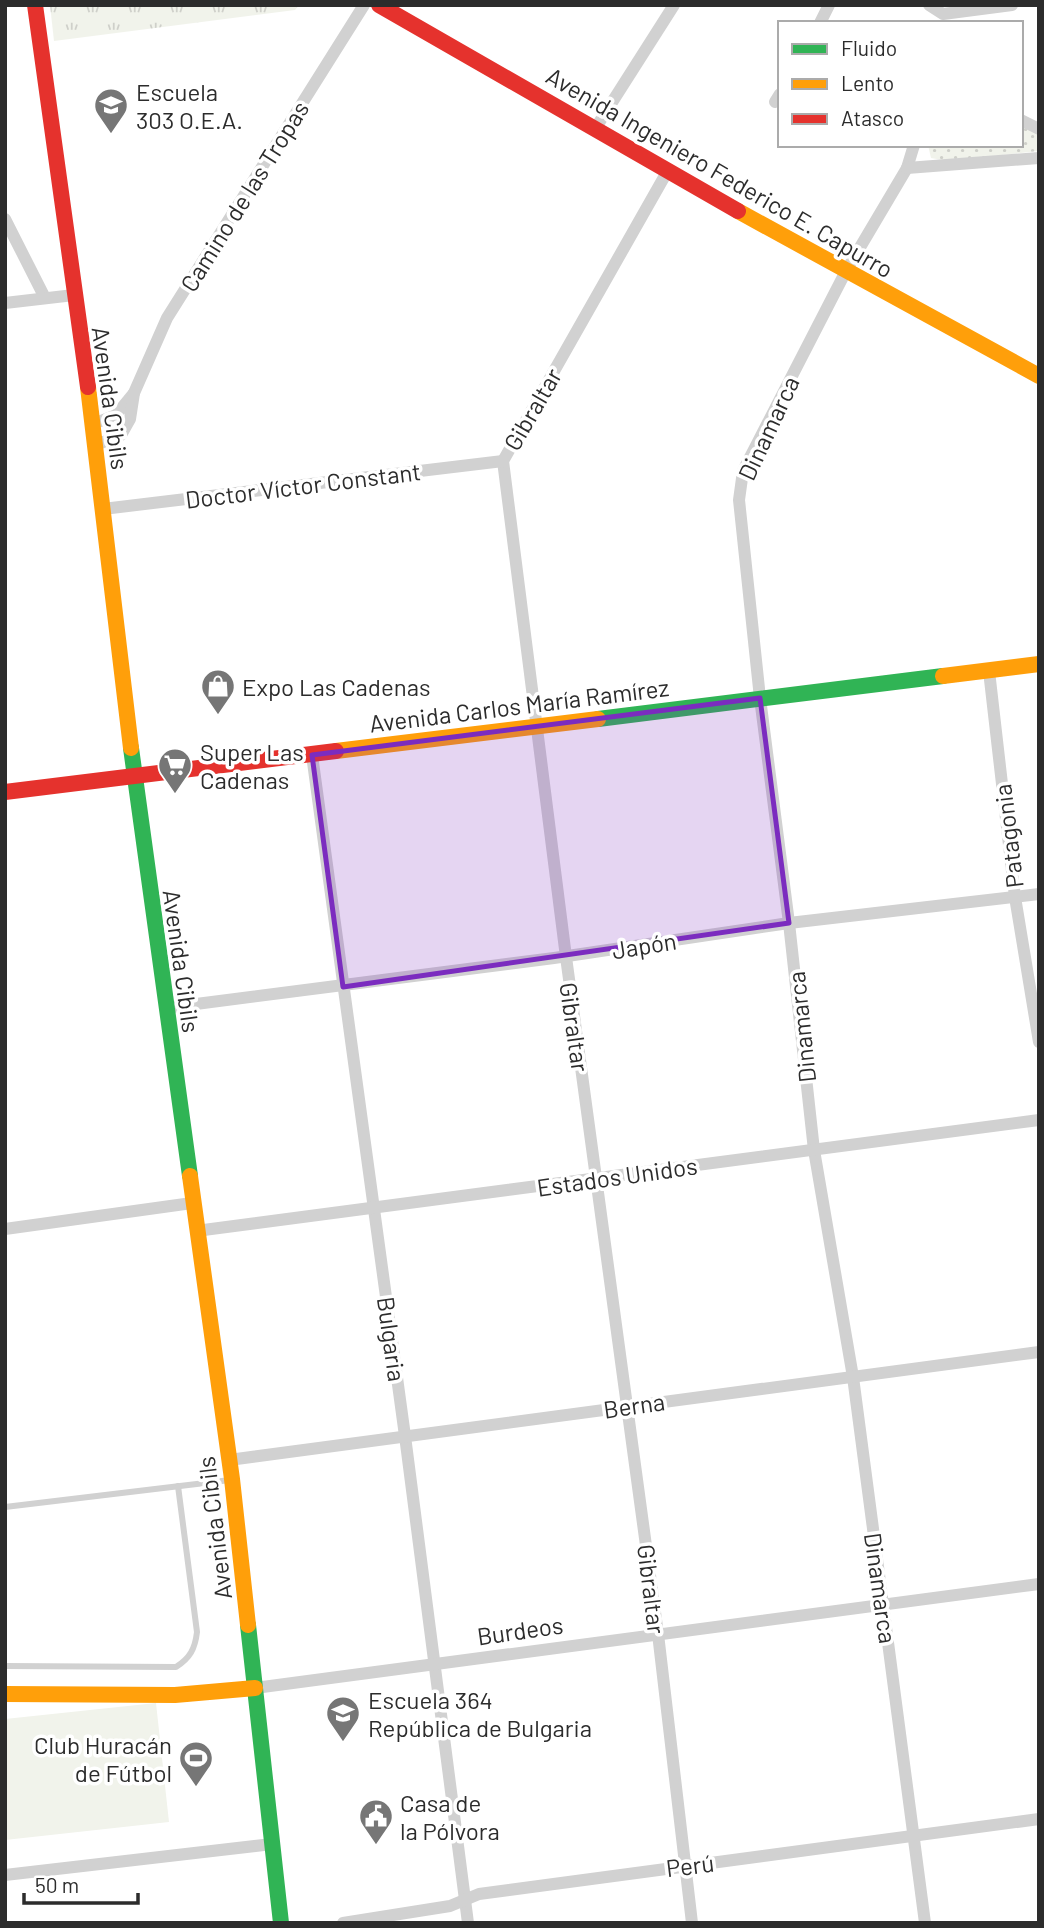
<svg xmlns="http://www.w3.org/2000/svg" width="1044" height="1928" font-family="Barlow,sans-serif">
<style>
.grass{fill:url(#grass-dots)}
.park{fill:url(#park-tufts)}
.pitch{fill:#f1f3eb}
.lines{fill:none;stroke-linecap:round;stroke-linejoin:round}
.lane{stroke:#d1d1d1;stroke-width:6}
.street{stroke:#d1d1d1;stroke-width:12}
.fast{stroke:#30b455;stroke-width:16}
.slow{stroke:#ff9f0a;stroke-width:16}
.jam{stroke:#e5322d;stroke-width:16}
.marked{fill:#7b2cbf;fill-opacity:0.2;stroke:#7b2cbf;stroke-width:5;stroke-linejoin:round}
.labels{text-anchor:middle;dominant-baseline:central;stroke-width:7;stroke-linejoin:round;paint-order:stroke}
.poi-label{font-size:24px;fill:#2c2c2c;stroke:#fff;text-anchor:start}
.street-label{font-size:24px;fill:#2c2c2c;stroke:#fff}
</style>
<defs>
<pattern id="grass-dots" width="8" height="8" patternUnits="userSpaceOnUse" patternTransform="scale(1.75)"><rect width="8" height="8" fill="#f1f3eb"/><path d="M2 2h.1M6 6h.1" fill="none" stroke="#cfd0ca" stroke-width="1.8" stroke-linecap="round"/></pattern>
<pattern id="park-tufts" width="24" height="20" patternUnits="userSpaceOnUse" patternTransform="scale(1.75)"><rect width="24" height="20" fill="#f1f3eb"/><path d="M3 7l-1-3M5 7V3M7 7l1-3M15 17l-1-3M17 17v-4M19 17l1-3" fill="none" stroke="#cfd0ca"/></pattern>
</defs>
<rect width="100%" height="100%" fill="#fff"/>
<polygon class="grass" points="1021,126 1039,134 1039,151 948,161 931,158 928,145 1021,145"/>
<polygon class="park" points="50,5 299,5 295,10 54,41"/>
<polygon class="pitch" points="156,1703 169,1822 5,1840 5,1719"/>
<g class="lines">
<g class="lane">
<polyline points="5,1507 230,1480"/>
<path d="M5,1666L176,1667C190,1658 195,1649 197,1632L178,1486"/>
</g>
<g class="street">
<polyline points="929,5 943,14 1012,5"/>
<polyline points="820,23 829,5"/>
<polyline points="775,102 780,94"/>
<polyline points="1021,120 1039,129"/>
<polyline points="595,129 674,5"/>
<polyline points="914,145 907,168 846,271 743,471 739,500 760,698 789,923 814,1150 853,1377 925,1923"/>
<polyline points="907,168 1039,158"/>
<polyline points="667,172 503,461 566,957 658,1634 692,1923"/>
<polyline points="5,219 45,298"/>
<polyline points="5,303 74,295"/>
<polyline points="93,424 116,415 134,393"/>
<polyline points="96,445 121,435 130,419 134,393 167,318 364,5"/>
<polyline points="103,509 503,461"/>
<polyline points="989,671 1015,897 1039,1042"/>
<polyline points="312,755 405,1436 468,1923"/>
<polyline points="165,1008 554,958 789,923 1039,894"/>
<polyline points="5,1229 192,1203"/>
<polyline points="196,1231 1039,1120"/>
<polyline points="229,1460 1039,1352"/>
<polyline points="255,1688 1039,1584"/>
<polyline points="5,1875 272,1844"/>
<polyline points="343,1923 450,1906 479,1894 1039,1819"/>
</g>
<g class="fast">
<polyline points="598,719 943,676"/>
<polyline points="131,748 190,1176"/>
<polyline points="248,1625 281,1923"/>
</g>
<g class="slow">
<polyline points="738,211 1039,376"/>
<polyline points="88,387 131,748"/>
<polyline points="943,676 1039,664"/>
<polyline points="336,751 598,719"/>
<polyline points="190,1176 232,1479 248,1625"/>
<polyline points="5,1694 175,1695 255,1688"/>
</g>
<g class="jam">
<polyline points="35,5 88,387"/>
<polyline points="379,5 738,211"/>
<polyline points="5,792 336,751"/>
</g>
</g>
<path class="marked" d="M760,698L789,923L343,987L312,755Z"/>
<defs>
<g id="school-pin" transform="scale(1.75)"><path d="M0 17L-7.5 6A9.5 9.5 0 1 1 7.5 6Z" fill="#767676" stroke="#fff"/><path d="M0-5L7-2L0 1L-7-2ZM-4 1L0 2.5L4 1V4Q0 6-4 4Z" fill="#fff"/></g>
<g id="shop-pin" transform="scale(1.75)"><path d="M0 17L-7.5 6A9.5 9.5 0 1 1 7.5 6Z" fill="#767676" stroke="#fff"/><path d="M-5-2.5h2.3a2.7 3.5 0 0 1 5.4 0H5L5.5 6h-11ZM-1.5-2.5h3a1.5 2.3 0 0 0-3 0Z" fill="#fff"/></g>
<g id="supermarket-pin" transform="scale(1.75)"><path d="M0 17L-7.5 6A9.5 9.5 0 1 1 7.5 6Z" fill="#767676" stroke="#fff"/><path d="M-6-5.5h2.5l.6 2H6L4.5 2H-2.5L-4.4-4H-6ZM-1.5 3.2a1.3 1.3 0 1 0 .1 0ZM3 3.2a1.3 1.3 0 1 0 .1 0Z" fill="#fff"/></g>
<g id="stadium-pin" transform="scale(1.75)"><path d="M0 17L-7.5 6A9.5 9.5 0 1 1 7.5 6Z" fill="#767676" stroke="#fff"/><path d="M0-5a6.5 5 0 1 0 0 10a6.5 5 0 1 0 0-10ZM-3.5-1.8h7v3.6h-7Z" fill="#fff"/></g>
<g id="civic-pin" transform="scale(1.75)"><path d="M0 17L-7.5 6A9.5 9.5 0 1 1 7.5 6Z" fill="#767676" stroke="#fff"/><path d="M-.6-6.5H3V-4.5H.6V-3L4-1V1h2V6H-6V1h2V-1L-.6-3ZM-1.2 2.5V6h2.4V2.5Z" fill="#fff"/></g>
</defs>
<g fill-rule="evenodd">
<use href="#school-pin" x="111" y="105"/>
<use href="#shop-pin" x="218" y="686"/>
<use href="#supermarket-pin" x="175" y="765"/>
<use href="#school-pin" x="343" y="1713"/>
<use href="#stadium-pin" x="196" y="1758"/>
<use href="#civic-pin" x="376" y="1816"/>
</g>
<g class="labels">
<g class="poi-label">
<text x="136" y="91">Escuela<tspan x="136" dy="28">303 O.E.A.</tspan></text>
<text x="242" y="686">Expo Las Cadenas</text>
<text x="200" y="751">Super Las<tspan x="200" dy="28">Cadenas</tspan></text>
<text x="368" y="1699">Escuela 364<tspan x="368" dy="28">República de Bulgaria</tspan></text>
<text x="172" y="1744" text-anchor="end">Club Huracán<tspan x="172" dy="28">de Fútbol</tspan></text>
<text x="400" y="1802">Casa de<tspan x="400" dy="28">la Pólvora</tspan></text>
</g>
<g class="street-label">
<text transform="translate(720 172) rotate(30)">Avenida Ingeniero Federico E. Capurro</text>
<text transform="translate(244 196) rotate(-58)">Camino de las Tropas</text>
<text transform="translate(111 398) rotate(82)">Avenida Cibils</text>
<text transform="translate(532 409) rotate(-60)">Gibraltar</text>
<text transform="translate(768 428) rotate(-65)">Dinamarca</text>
<text transform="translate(303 485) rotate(-7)">Doctor Víctor Constant</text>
<text transform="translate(519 705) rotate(-7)">Avenida Carlos María Ramírez</text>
<text transform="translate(1008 836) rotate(-97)">Patagonia</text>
<text transform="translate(644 945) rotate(-9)">Japón</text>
<text transform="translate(182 961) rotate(82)">Avenida Cibils</text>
<text transform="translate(575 1027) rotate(82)">Gibraltar</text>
<text transform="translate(801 1027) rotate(-96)">Dinamarca</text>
<text transform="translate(617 1176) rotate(-8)">Estados Unidos</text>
<text transform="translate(392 1339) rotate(82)">Bulgaria</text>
<text transform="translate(634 1405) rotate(-8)">Berna</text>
<text transform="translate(214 1528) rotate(-97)">Avenida Cibils</text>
<text transform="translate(881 1588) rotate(82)">Dinamarca</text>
<text transform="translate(652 1589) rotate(83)">Gibraltar</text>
<text transform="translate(520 1630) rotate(-8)">Burdeos</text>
<text transform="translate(690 1865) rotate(-7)">Perú</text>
</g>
</g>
<rect width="1044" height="1928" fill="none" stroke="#2c2c2c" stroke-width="14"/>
<rect x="778" y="21" width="245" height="126" fill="#ffffff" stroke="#ababab" stroke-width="2"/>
<rect x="792" y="44" width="35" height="10" fill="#30b455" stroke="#ababab" stroke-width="2"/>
<text x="841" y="56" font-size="21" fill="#2c2c2c">Fluido</text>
<rect x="792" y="79" width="35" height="10" fill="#ff9f0a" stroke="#ababab" stroke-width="2"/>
<text x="841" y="91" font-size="21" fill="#2c2c2c">Lento</text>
<rect x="792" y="114" width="35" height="10" fill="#e5322d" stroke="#ababab" stroke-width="2"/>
<text x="841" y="126" font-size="21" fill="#2c2c2c">Atasco</text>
<path d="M24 1893v10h114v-10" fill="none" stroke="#2c2c2c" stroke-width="3.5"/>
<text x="35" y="1893" font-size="21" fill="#2c2c2c" stroke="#ffffff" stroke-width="5" paint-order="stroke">50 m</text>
</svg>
